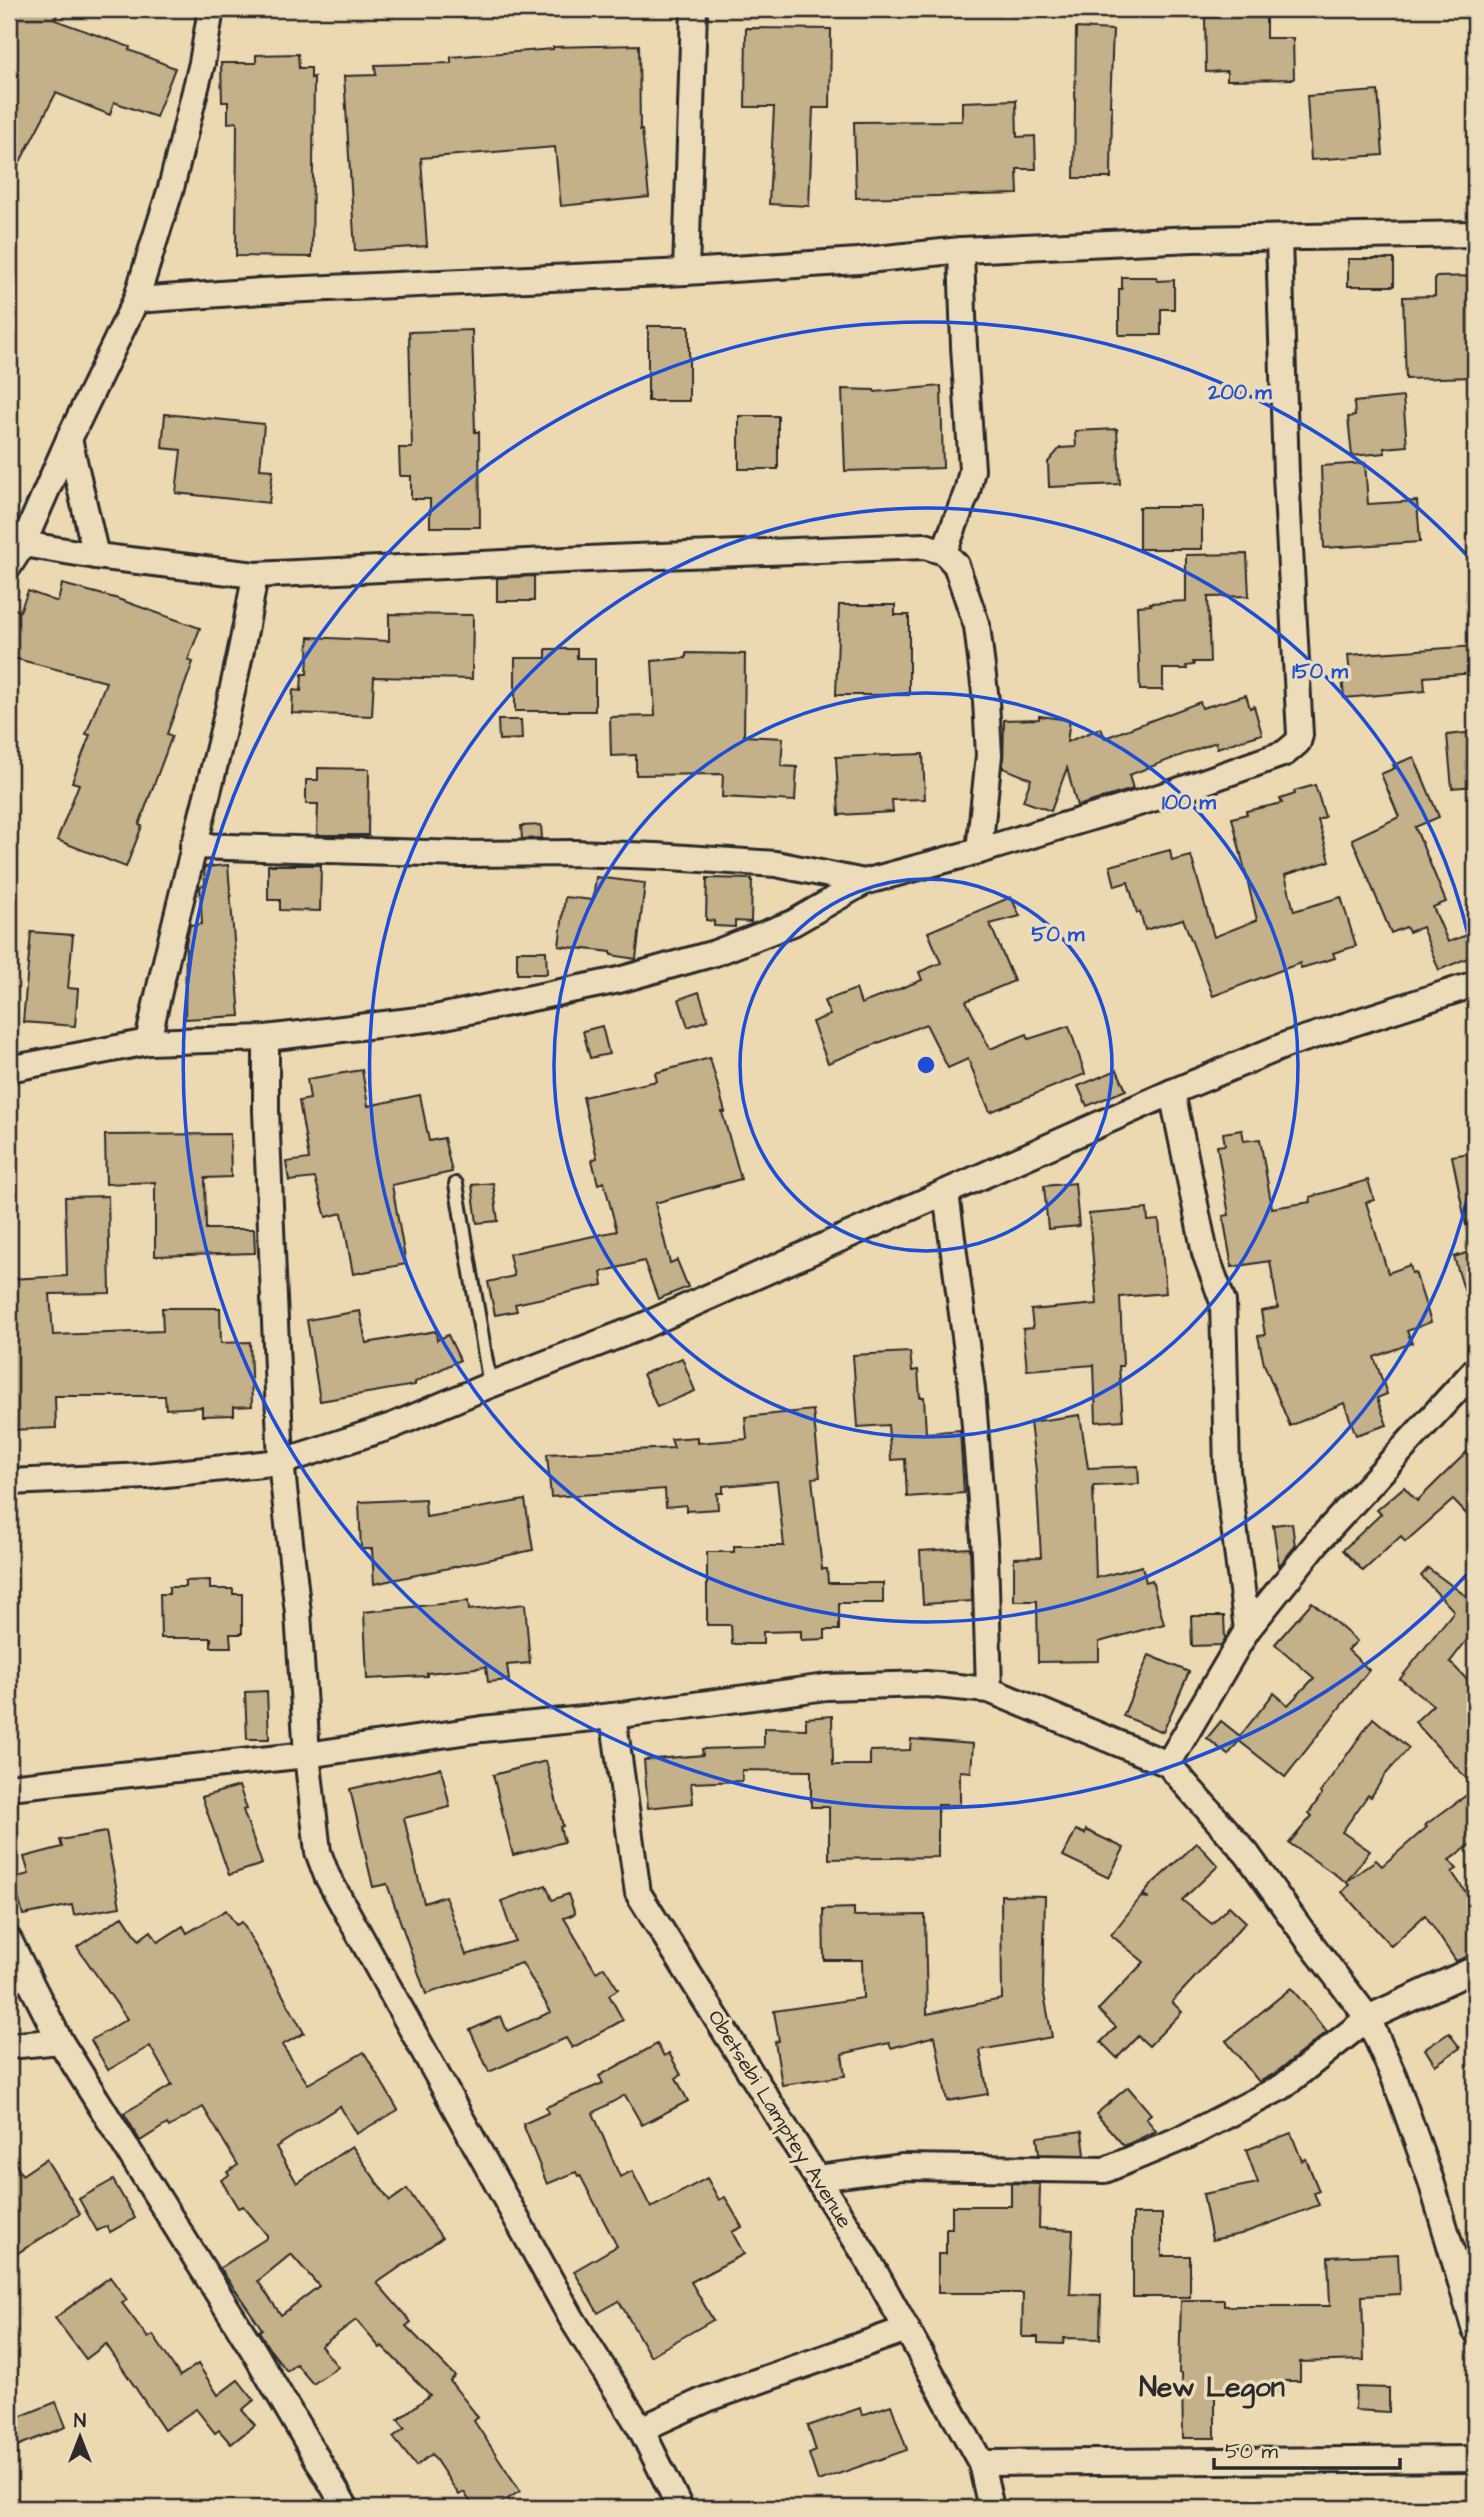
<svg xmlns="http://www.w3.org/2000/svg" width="1484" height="2517" font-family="'Architects Daughter',sans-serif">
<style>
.building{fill:#c4b089;stroke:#2b2b2b;stroke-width:2;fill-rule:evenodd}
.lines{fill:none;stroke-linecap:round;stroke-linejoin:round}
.service-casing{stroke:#2b2b2b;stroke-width:18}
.minor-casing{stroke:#2b2b2b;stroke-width:30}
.service{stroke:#eddcb9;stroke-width:12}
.minor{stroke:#eddcb9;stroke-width:24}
.ring{fill:none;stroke:#1d4ed8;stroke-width:3.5}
.labels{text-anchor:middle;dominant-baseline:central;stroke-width:7;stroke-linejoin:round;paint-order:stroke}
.street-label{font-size:21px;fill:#2b2b2b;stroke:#eddcb9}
.district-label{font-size:28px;font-weight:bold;fill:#2b2b2b;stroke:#eddcb9}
.centre{fill:#1d4ed8;stroke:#eddcb9;stroke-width:3.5}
.ring-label{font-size:21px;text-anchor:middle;font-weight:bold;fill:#1d4ed8;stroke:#eddcb9;stroke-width:7;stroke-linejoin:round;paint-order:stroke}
</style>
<rect width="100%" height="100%" fill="#ecd9b2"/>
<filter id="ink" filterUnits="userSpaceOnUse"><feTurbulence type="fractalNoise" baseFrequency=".0143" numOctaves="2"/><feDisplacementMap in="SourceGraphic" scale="14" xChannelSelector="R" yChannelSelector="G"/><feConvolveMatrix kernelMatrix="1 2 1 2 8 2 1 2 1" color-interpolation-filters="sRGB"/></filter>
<g filter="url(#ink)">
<g class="building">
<polygon points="9,9 59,9 55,20 130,47 129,50 175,68 156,117 114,102 110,115 56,93 9,183"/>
<polygon points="1220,9 1266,9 1266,38 1293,38 1294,79 1227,80 1227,71 1206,72 1205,17 1220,17"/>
<polygon points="746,28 831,29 830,108 813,108 809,206 769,204 774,107 745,107"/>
<polygon points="1076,28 1113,30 1110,106 1112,106 1111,178 1074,178"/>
<polygon points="639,45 640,130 642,130 649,197 561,206 555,147 421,158 427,246 355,251 344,76 376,75 375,65 451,63 451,57 553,49 553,47"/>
<polygon points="298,54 299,68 311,68 311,78 314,77 312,257 236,256 237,122 228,123 228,102 222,102 221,63 256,63 256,55"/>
<polygon points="1378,91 1383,155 1311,160 1307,96"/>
<polygon points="1016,100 1017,137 1035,136 1036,169 1017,169 1018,194 856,198 854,122 962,121 962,102"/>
<rect x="1348" y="259" width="46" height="27"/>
<polygon points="1475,276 1475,377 1406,379 1403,297 1435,296 1435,277"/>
<polygon points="1122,277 1156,277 1157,281 1174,280 1174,309 1161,309 1161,335 1119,335 1119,289 1122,289"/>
<rect x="648" y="326" width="41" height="75"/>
<polygon points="472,330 475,432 479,432 480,527 430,527 430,499 411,499 411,476 400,476 399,448 412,448 409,332"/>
<polygon points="941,386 943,468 845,471 842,389 874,390 875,392"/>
<polygon points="1403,397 1407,446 1384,448 1385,453 1352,456 1348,417 1355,416 1354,402"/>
<polygon points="165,414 264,424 260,469 273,470 269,503 176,493 181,450 162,448"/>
<rect x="739" y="416" width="39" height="53"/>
<polygon points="1117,429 1120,484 1049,487 1048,462 1060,448 1076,447 1075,431"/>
<polygon points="1365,463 1368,504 1417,501 1420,542 1324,548 1321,466"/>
<rect x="1139" y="507" width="63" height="42"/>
<polygon points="1247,554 1249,596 1208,597 1210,662 1193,662 1194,665 1186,666 1187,669 1163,669 1163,690 1140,690 1137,606 1151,605 1150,603 1186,601 1186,555"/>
<polygon points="534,576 534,601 497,601 497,578"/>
<polygon points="62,584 115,598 200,628 188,660 193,662 167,734 172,736 139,825 142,826 126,867 57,840 79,784 72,782 90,735 86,734 106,682 9,657 9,607 20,611 28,591 58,602"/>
<polygon points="839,605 895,605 895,615 909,615 909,695 836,695"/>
<polygon points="389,614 473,615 472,679 374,677 372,716 292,713 293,690 301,691 302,674 307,674 309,637 389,641"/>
<polygon points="1475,646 1475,673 1424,677 1425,691 1344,698 1342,676 1350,676 1348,655"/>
<polygon points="546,649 577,649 577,658 595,658 595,711 515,711 515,658 546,658"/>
<polygon points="686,653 745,654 744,736 783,738 781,766 797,767 795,801 722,797 723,774 636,775 636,755 611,756 610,717 655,716 652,661 686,658"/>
<polygon points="1246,695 1250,708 1254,706 1262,734 1217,748 1216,742 1129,775 1133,789 1077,806 1067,768 1051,811 1023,801 1031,779 1003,768 1004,720 1039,719 1039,716 1070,720 1067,742 1101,728 1105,738 1200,702 1202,708"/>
<polygon points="498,720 521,720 522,739 499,740"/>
<polygon points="1475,732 1475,786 1452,788 1447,735"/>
<polygon points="923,754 925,799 892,800 893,812 839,815 836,757"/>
<polygon points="1414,757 1439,817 1415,827 1446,902 1433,907 1448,942 1467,935 1475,955 1439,970 1422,927 1409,932 1406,927 1391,933 1352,839 1399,817 1381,774 1395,768 1393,765"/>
<polygon points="318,768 369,769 368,835 317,835 318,804 306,804 306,780 318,780"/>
<polygon points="1315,785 1325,817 1318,820 1330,861 1285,875 1294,911 1341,897 1356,946 1333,953 1335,958 1301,968 1300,963 1213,996 1183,919 1145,930 1140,912 1137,913 1128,882 1115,886 1110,866 1170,850 1172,861 1191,856 1214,937 1257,920 1232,818 1247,814 1246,811 1282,803 1280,799 1295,794 1294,791"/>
<polygon points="541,825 542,838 522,839 521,826"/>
<polygon points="228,865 240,1016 185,1019 186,943 190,925 202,924 200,886 205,885 204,867"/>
<polygon points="268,865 321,865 320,911 280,910 280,900 268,900"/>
<polygon points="596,877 645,883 636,959 611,955 611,952 559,946 565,897 593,900"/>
<polygon points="707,878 752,879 751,922 735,921 735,927 714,926 714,921 706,920"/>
<polygon points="1011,897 1020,916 990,924 1014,981 966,1001 990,1049 1027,1034 1029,1039 1069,1026 1085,1074 990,1112 968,1059 948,1068 926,1024 828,1063 812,1022 830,1015 824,1001 856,989 861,1004 922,980 919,972 941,963 928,932"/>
<polygon points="31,932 73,935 68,988 78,989 75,1026 23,1022"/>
<polygon points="517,951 546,951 547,974 517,974"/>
<polygon points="699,992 708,1020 688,1027 679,999"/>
<polygon points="602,1026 609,1054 590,1058 583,1031"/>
<polygon points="710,1058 725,1112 722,1112 741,1179 655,1203 670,1263 677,1260 688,1287 658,1299 644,1261 601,1272 603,1285 515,1304 517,1311 495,1315 488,1282 514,1276 509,1254 617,1231 604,1182 598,1184 592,1160 597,1158 583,1097 657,1081 655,1073"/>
<polygon points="362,1070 368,1106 420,1095 429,1141 444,1138 452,1172 392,1185 406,1264 353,1274 342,1213 326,1217 315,1178 289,1181 286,1162 309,1159 299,1101 310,1099 307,1079"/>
<polygon points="1117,1070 1126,1090 1087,1106 1078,1086"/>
<polygon points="1242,1130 1244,1141 1260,1139 1272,1208 1311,1202 1310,1197 1368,1180 1374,1200 1366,1202 1388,1273 1410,1265 1412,1273 1415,1272 1431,1322 1407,1331 1412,1343 1374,1357 1387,1394 1377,1398 1387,1425 1356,1435 1344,1403 1290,1426 1264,1364 1258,1336 1265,1335 1261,1311 1278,1308 1270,1261 1232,1267 1223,1216 1229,1215 1217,1146 1225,1145 1223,1133"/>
<polygon points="230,1134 231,1177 205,1178 206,1229 254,1229 255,1253 155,1256 155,1182 106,1184 105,1135"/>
<polygon points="1475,1152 1475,1224 1466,1225 1452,1156"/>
<polygon points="493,1183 498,1221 477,1223 472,1185"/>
<polygon points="1075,1183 1079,1226 1048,1229 1044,1186"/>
<polygon points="108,1196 110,1293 50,1294 53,1335 163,1331 162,1308 220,1308 221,1343 250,1342 252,1406 234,1407 234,1415 202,1416 202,1407 166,1409 165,1396 55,1396 56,1428 9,1430 9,1279 67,1276 65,1197"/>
<polygon points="1147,1209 1148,1221 1159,1220 1166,1293 1120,1297 1123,1366 1119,1366 1123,1420 1096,1422 1094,1365 1027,1370 1023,1329 1033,1328 1031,1310 1097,1304 1089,1214"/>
<polygon points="1475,1250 1475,1309 1470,1309 1454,1257"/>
<polygon points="360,1311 366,1343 436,1331 437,1340 448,1335 460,1360 415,1382 415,1385 320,1401 307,1320"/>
<polygon points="910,1352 912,1371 918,1370 920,1397 924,1397 926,1433 960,1430 964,1493 907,1497 905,1459 891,1460 888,1425 858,1427 853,1355"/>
<polygon points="682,1358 695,1391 657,1407 643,1374"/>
<polygon points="813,1410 820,1477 812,1478 822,1569 827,1569 828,1583 883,1583 883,1603 839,1603 839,1630 825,1630 825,1639 801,1640 801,1631 763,1632 763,1644 732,1644 731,1625 707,1625 707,1552 734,1552 734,1546 784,1546 777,1481 723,1486 723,1493 717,1493 718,1509 686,1511 686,1505 666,1507 665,1489 551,1497 547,1454 674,1448 671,1439 697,1437 697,1443 747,1439 745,1417"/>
<polygon points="1080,1415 1088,1468 1138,1466 1139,1484 1093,1486 1096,1578 1142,1566 1146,1582 1152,1580 1164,1624 1099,1642 1099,1661 1038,1662 1037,1601 1014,1601 1014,1558 1041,1557 1036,1471 1030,1422"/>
<polygon points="1475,1444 1475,1523 1453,1500 1405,1542 1401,1536 1363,1571 1343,1550 1381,1514 1377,1510 1404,1487 1417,1501"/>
<polygon points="425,1499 426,1517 525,1500 533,1550 374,1584 372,1549 361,1549 359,1502"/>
<polygon points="1292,1523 1295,1546 1279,1566 1273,1525"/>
<polygon points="970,1548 972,1601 923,1604 920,1551"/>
<polygon points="1428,1568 1466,1596 1475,1584 1475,1634 1473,1632 1450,1662 1475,1688 1475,1788 1415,1722 1433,1705 1400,1679 1454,1611 1421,1576"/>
<polygon points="210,1580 210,1589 233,1589 233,1594 242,1594 242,1634 230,1634 231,1647 211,1647 211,1638 161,1638 160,1594 169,1594 169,1587 185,1587 185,1581"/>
<polygon points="468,1601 469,1610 525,1604 530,1663 507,1665 509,1680 488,1682 486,1667 427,1673 427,1676 367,1679 364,1612"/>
<polygon points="1312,1602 1357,1641 1348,1650 1369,1670 1285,1777 1239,1741 1228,1755 1207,1738 1221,1721 1240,1736 1274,1693 1288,1705 1314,1678 1275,1644"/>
<polygon points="1191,1616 1224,1616 1225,1639 1221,1645 1192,1646"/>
<polygon points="1149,1655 1189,1672 1163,1732 1123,1716"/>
<polygon points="267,1691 269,1739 247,1739 245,1692"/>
<polygon points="832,1716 833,1765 870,1765 870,1751 910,1750 911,1739 973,1744 971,1772 960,1771 960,1805 938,1805 938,1857 829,1859 829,1807 811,1807 811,1771 742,1770 742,1781 691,1783 693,1803 648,1808 644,1760 703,1755 702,1749 764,1747 764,1728 806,1729 806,1718"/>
<polygon points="1373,1718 1409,1748 1385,1775 1371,1797 1368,1795 1342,1832 1370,1851 1346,1882 1289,1843 1312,1816 1309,1813 1322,1794 1320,1793"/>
<polygon points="546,1761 563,1826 560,1827 564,1842 513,1855 493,1775"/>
<polygon points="441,1768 450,1807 404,1818 424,1903 445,1896 466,1955 515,1941 501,1901 546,1885 552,1900 568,1894 575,1914 564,1918 596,1972 604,1967 618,1989 609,1995 623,2020 572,2048 566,2038 489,2072 470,2030 501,2016 507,2031 551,2012 522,1963 426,1994 387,1884 373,1887 350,1789"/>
<polygon points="239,1786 247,1809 243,1810 262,1864 229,1875 202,1797"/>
<polygon points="1475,1789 1475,1842 1449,1860 1457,1869 1452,1872 1475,1906 1475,1954 1456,1961 1425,1915 1391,1946 1342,1892 1349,1885 1346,1882 1376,1860 1382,1866 1427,1827 1425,1825"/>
<polygon points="1076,1830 1085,1834 1086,1830 1124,1848 1109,1878 1063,1856"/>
<polygon points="106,1832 120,1907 74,1915 72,1905 23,1915 13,1878 29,1874 24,1857 62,1847 60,1840"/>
<polygon points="1197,1843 1218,1866 1182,1900 1212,1924 1229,1906 1246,1922 1172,2002 1182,2012 1149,2046 1138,2036 1117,2058 1101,2042 1116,2027 1098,2010 1144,1962 1111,1935 1141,1897 1149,1898 1143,1895 1152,1884"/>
<polygon points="1001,1895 1045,1896 1043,1989 1052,2037 980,2050 988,2094 947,2101 935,2036 891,2048 889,2043 842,2054 845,2076 782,2085 775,2042 779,2041 774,2011 863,1998 862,1960 824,1960 823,1909 854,1908 854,1916 925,1915 927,2014 1002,1999"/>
<path d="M226,1910L236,1925L242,1922L304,2033L282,2045L308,2084L364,2052L398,2110L356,2134L340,2106L276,2147L297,2183L352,2146L390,2201L407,2189L442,2238L377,2283L411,2322L406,2326L455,2376L450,2381L478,2417L474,2421L520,2491L494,2508H474L464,2492L459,2495L432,2454L416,2466L393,2437L405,2428L398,2420L430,2395L382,2346L380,2348L356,2320L321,2346L338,2367L313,2384L296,2364L287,2371L268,2347L259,2331L262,2329L220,2268L267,2238V2235L243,2206L238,2208L221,2180L229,2175L227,2172L238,2165L203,2107L169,2127L167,2124L140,2141L124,2113L172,2085L150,2046L108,2070L91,2040L127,2019L77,1947L123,1916L139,1940L151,1931L158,1942L183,1926L187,1933ZM291,2254L319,2286L281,2315L258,2281Z"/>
<polygon points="1291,1988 1327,2032 1274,2074 1259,2082 1226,2041"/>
<polygon points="1449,2033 1460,2048 1435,2065 1425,2049"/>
<polygon points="657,2044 664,2056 669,2053 681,2075 676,2078 688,2101 642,2125 625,2095 593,2113 620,2177 632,2171 651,2208 707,2178 719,2200 725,2197 742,2227 732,2232 744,2254 691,2282 713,2320 650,2356 619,2301 598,2313 574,2271 617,2246 580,2175 578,2176 576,2172 547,2184 523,2124 548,2113 546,2107 603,2083 599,2076"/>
<polygon points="1128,2087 1151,2114 1146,2118 1156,2131 1124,2146 1096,2114"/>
<polygon points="1082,2131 1085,2155 1039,2154 1037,2137"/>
<polygon points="1291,2133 1302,2161 1306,2159 1319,2191 1314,2193 1319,2205 1241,2234 1212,2240 1203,2194 1258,2183 1246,2150"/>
<polygon points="9,2152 22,2175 46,2159 80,2214 16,2254 9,2242"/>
<polygon points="113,2180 135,2218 110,2232 107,2226 97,2231 79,2199"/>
<polygon points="1011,2183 1040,2184 1039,2228 1073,2230 1070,2294 1101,2295 1100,2339 1064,2338 1063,2344 1038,2343 1038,2337 1022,2337 1023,2293 938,2293 938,2254 946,2254 946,2228 952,2228 952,2206 1011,2206"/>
<polygon points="1133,2214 1162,2214 1162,2256 1190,2256 1190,2297 1133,2297"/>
<polygon points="1398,2254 1400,2294 1362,2296 1364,2360 1300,2362 1300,2381 1278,2381 1278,2392 1215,2392 1215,2438 1183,2438 1182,2373 1179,2373 1181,2300 1224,2300 1224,2306 1330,2306 1328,2257"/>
<polygon points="110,2277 127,2300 122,2303 148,2338 153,2335 180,2376 198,2364 218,2395 238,2380 254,2400 242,2410 255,2425 231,2444 219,2430 215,2433 196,2409 164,2430 106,2344 86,2359 55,2318"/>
<polygon points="1356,2387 1389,2388 1389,2412 1355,2410"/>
<polygon points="56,2402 66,2427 9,2449 9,2421"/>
<polygon points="891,2405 907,2450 818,2481 809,2454 816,2451 808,2426 860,2408 862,2415"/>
</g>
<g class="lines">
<g class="service-casing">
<polyline id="service" points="456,1184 490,1385"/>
</g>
<g class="minor-casing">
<g id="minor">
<polyline points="686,272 694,9"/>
<polyline points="136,300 262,291 686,272 858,261 961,250 1193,239 1475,234"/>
<polyline points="69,439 96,556"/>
<polyline points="23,544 96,556 255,575 609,558 925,546 944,552 956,565 977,626 986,701 989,755 979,851"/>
<polyline points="944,552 967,492 972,470 964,346 961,250"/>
<polyline points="9,566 23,544 69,439 136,300 171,188 202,63 211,9"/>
<polyline points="193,846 461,854 574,853 656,856 776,864 864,882"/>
<polyline points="266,1038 266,1111 281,1462 298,1613 307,1755 318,1852 327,1876 572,2319 641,2429 680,2508"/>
<path d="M148,1042C180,885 229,733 255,575"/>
<polyline points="9,1069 148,1042 266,1038 435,1018 619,980 715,953 793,923 864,882 979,851 1172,793 1285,753 1298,742 1300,735 1286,475 1279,238"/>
<polyline points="1172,1092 1205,1253 1223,1302 1227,1470 1247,1630"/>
<polyline points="946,1193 972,1389 985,1552 989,1690"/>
<polyline points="9,1482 147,1476 281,1462 392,1426 490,1385 643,1326 1172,1092 1288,1044 1475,984"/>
<polyline points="613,1716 638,1893 870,2263 981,2463 991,2508"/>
<polyline points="1168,1764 1247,1630 1318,1541 1475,1370"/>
<polyline points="9,1787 307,1755 482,1729 613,1716 826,1687 926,1684 989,1690 1168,1764 1247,1854 1309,1941 1368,2018 1394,2077 1431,2181 1475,2330"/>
<polyline points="9,1940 60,2041 252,2348 346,2508"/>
<polyline points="9,2046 60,2041"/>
<polyline points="818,2178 902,2167 1105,2170 1187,2136 1282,2087 1368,2018 1475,1969"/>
<polyline points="641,2429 707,2399 907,2329"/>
<polyline points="981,2463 1475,2459"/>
</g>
</g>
<use href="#service" class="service"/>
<use href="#minor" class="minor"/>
</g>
</g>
<g class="ring">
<circle cx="926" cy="1065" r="186"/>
<circle cx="926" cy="1065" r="372"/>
<path d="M1475 1162A557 557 0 1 1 1475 968"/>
<path d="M1474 1567A743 743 0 1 1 1474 563"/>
</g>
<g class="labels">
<g class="street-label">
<text transform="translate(780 2119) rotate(58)">Obetsebi Lamptey Avenue</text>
</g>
<g class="district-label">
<text x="1212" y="2387">New Legon</text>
</g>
</g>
<circle cx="926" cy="1065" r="10" class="centre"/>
<g class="ring-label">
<text x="1240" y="399">200 m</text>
<text x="1320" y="678">150 m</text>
<text x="1189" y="809">100 m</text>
<text x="1058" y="941">50 m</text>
</g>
<rect width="1484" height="2517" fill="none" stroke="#eddcb9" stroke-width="35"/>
<rect x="18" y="18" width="1449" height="2482" fill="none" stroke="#2b2b2b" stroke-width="2.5" filter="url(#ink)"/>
<g transform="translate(80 2437)" stroke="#eddcb9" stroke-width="5" paint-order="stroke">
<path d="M0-5L12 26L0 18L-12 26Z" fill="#2b2b2b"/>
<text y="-10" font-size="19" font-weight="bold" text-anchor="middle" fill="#2b2b2b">N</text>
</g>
<path d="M1214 2458v10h186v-10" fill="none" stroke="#2b2b2b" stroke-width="3.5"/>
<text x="1225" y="2458" font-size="21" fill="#2b2b2b" stroke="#eddcb9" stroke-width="5" paint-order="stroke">50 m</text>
</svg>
